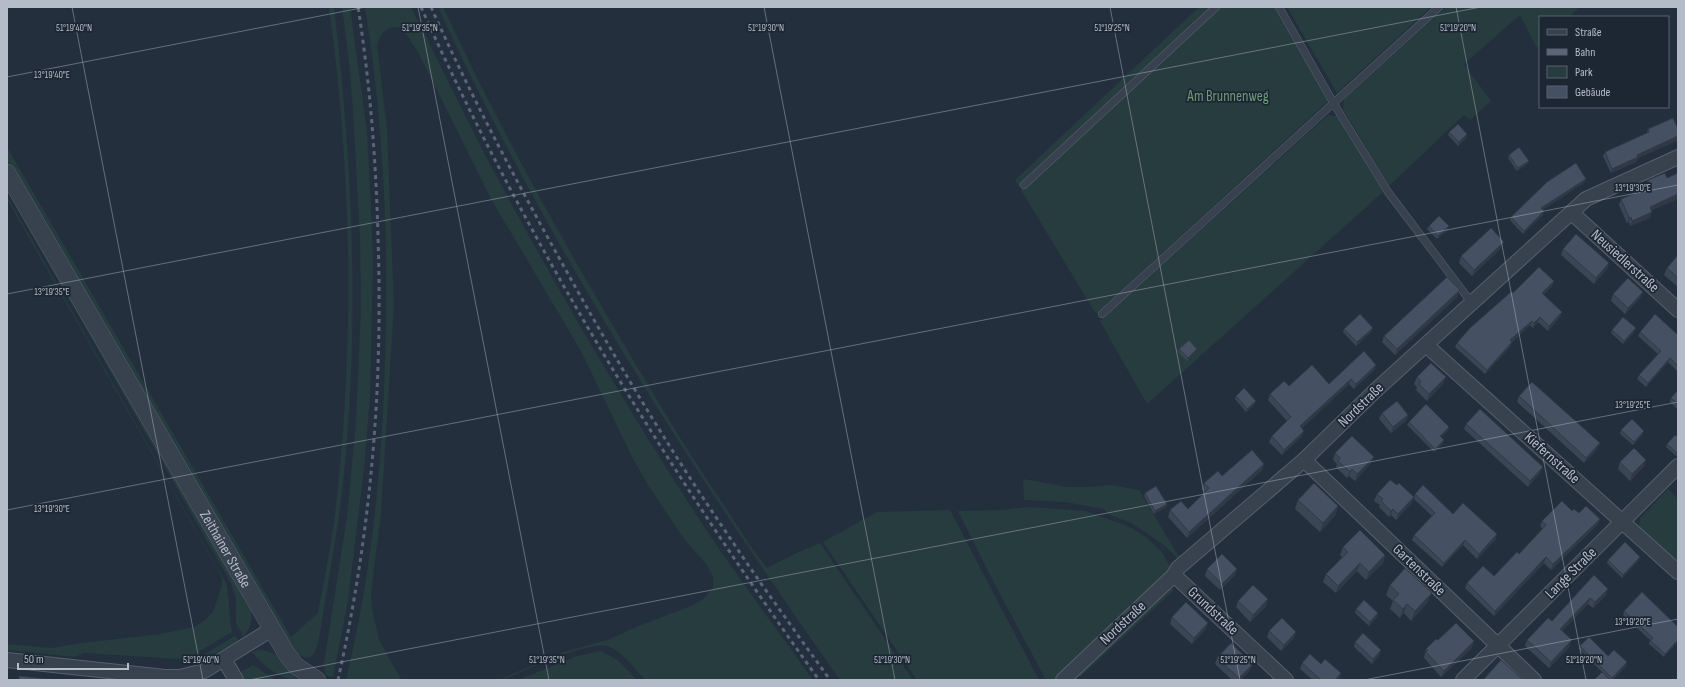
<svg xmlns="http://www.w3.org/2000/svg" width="1685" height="687" font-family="'Sofia Sans Condensed',sans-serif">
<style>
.green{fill:#263c3f}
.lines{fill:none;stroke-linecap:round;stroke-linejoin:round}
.service-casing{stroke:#565f6c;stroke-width:8}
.minor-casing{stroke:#565f6c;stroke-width:16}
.tertiary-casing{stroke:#565f6c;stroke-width:18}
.service{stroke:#38414e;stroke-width:7}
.minor{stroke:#38414e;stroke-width:14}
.tertiary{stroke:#38414e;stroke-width:17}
.rail{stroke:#5a6575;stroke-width:3;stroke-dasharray:4 4;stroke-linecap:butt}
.wall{fill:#3b4654}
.shaded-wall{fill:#303945}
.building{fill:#455162;stroke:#303945}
.ticks{fill:none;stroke:#b4bcc9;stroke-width:1;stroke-opacity:0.45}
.labels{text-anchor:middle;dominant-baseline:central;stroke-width:3.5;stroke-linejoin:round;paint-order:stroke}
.park-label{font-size:15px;fill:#6b9a76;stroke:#1d2633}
.street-label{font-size:15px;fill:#b4bcc9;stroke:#1d2633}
.ticks-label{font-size:10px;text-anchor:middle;fill:#b4bcc9;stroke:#1d2633;stroke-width:3.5;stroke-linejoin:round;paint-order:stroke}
</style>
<rect width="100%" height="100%" fill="#242f3e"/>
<g class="green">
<path d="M329,7H334C354,175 361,347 339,516C333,557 325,598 319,639C315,655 312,664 294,652L7,160V147L291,637L318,613C324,580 331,547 335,514C355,344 352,176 329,7Z"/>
<polygon points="342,7 350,7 367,131 371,207 373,263 370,397 364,469 348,601 333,677 328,676 325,673 324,663 347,517 356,422 361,307 360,239 353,111 350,72"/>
<path d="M365,7H411C442,68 471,130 504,190C561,296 623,401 688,502C727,563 771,621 813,680H645C636,670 620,649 607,646C587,641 523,671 503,680H499L563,652L608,640L636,627L691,606L703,599L713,588V576L706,564L684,539L650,488L633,459L582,353L490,197L419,54L408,37L400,27C386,26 380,33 377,46L387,128L394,306L381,513L371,593L372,609L379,640L394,667L402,680H346C371,576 382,470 385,363C389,243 384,125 365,7Z"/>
<path d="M438,7H443C508,147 585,281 665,413C692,459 723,503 751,547L767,568L801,551L820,543L913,680H840C689,466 547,245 438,7Z"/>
<polygon points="1199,7 1212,7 1019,187 1015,180"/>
<polygon points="1220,7 1275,7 1328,101 1096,314 1021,190"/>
<polygon points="1287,7 1431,7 1337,93"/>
<polygon points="1446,7 1580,7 1569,17 1540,17 1540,45 1537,48 1520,15 1464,64 1491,101 1470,120 1464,115 1389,186 1343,109 1344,99"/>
<polygon points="1328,115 1337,116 1383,192 1147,404 1100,321"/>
<path d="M7,186L251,608C252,619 252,628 243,636L236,623V598L231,583L7,190Z"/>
<path d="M7,196L226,583C230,599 229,616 232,632L193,655L178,659L84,653L75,657L7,650V644L51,648L82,643L161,634L194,627L204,621L213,612L222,585V579L218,570L7,199Z"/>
<polygon points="1023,479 1068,487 1089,487 1111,485 1139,490 1179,557 1177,558 1165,546 1148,534 1131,523 1110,515 1104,509 1065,502 1024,500"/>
<polygon points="1668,489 1678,499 1678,563 1639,527 1640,518"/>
<polygon points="1027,507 1086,511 1130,527 1146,537 1161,551 1171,568 1055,680 1046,680 994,583 958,511 1000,510"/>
<polygon points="950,510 1039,680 917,680 823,542 877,512"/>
<polygon points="1172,588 1174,590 1080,677 1078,672 1165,590 1167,592"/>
<path d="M235,636L238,639L237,641C220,651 205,660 186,662V661C204,657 219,645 235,636Z"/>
<path d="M258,650C282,650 282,668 298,680C281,680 262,665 252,652Z"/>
<polygon points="601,651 619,661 637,680 518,680 577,656"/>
<polygon points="253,665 276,680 243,680 239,673"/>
</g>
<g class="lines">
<g class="service-casing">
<g id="service">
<polyline points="1279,7 1334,104 1388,192 1471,302"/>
<polyline points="1024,185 1216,7"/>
<polyline points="1102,314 1439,7"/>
</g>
</g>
<g class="minor-casing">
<g id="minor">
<polyline points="1572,213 1678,310"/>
<polyline points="1426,345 1678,572"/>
<polyline points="1304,460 1534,680"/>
<polyline points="1174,575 1286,680"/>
<polyline points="224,659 236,680"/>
<polyline points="7,660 165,677 180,677 204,671 272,629"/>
<polyline points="1063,680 1174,575 1178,568 1304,460 1376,390 1586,199 1678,157"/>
<polyline points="1463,680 1678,466"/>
</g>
</g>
<g class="tertiary-casing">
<g id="tertiary">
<path id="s1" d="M7,173L286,653L296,666L317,680"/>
</g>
</g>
<use href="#service" class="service"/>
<use href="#minor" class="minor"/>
<use href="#tertiary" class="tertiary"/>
<g class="rail">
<path d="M421,7C528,245 667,468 819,680"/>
<path d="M431,7C469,92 513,175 558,256C610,350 665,443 726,532C759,582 795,631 830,680"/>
<path d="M338,680C371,532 383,389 378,237C376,160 370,83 358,7"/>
</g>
</g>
<g class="wall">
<polygon points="1648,129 1678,129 1678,140 1638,158 1636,162 1611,173 1603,156 1605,152 1647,133"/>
<polygon points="1449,132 1466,138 1458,146 1448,135"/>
<polygon points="1509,155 1529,161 1527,164 1517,171 1508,158"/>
<polygon points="1665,173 1651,210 1650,218 1630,226 1629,222 1627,223 1619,205 1621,199 1647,188 1646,185 1648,180"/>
<polygon points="1585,182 1542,210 1543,215 1523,234 1510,220 1511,217"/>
<polygon points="1429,226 1448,230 1437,239 1427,229"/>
<polygon points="1501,248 1472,276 1459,263 1461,256"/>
<polygon points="1563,249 1609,263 1607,269 1594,284 1561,255"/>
<polygon points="1678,255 1678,287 1664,275 1667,268"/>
<polygon points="1554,281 1552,286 1543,295 1560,317 1548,331 1538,322 1533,328 1530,325 1512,342 1510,347 1485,374 1455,347 1457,343 1513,293"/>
<polygon points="1643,292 1640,298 1625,314 1611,301 1613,294"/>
<polygon points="1457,297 1395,355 1382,342 1384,336"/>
<polygon points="1344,329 1372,331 1356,346 1343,332"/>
<polygon points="1612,330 1634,332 1623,344 1611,333"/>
<polygon points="1640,332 1678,335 1678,372 1668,362 1646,387 1637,379 1639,375 1658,354 1638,336"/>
<polygon points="1179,349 1196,353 1187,361 1178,352"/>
<polygon points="1376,365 1374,370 1354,389 1349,384 1302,428 1302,436 1282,455 1269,442 1272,436 1287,421 1268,400 1270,394 1289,386 1329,384"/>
<polygon points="1417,377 1443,384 1427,401 1416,390 1417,387 1414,384"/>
<polygon points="1678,390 1678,410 1670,402 1671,398"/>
<polygon points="1236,396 1256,401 1254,405 1246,412 1235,399"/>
<polygon points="1519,396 1597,449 1584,463 1517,402"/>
<polygon points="1382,413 1408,415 1406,421 1391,433 1379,419"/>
<polygon points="1409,422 1448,430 1441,437 1443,443 1434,452 1407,425"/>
<polygon points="1466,424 1541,472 1528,487 1464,429"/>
<polygon points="1621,430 1643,434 1633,445 1620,434"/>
<polygon points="1678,437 1678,454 1676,456 1666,447 1667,444"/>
<polygon points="1335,453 1371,463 1355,481 1349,476 1347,478 1336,467 1337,464 1333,460"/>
<polygon points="1646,460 1644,466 1630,481 1618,469 1620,462"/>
<polygon points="1264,464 1262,470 1187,538 1168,517 1170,510 1188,509 1205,492 1202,489 1204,483 1222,476"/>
<polygon points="1397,485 1414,497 1411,504 1396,520 1391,515 1389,517 1379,507 1380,505 1374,501 1377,494"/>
<polygon points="1145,493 1166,507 1154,514 1144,496"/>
<polygon points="1415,494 1453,514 1496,539 1477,559 1463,545 1442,567 1412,540 1414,535 1432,516 1414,499"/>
<polygon points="1298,500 1338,506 1335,516 1320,532 1295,509"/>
<polygon points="1572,511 1600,519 1598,524 1551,570 1544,563 1494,616 1465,588 1467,583 1494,576 1519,554 1543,529 1540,526 1542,521"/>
<polygon points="1343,547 1385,555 1383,563 1366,580 1357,571 1336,593 1323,582 1326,574 1342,557 1340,555"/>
<polygon points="1608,560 1639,560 1622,578 1607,563"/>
<polygon points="1207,569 1235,575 1220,590 1205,576"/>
<polygon points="1594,575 1606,595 1593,608 1588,604 1562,631 1570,646 1549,668 1525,646 1527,640 1552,621"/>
<polygon points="1390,585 1428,602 1411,621 1404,613 1400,618 1390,609 1393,601 1386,595"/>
<polygon points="1268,599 1266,606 1250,622 1236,607 1238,601"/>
<polygon points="1356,609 1377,617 1369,626 1355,613"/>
<polygon points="1624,611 1678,627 1664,657 1649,644 1650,640 1623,615"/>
<polygon points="1172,617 1208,623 1206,629 1192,644 1170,624"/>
<polygon points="1269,631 1294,638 1281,651 1267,637"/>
<polygon points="1438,640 1472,648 1441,677 1424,658 1426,649"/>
<polygon points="1355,642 1381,650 1379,656 1372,664 1354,647"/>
<polygon points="1580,646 1608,656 1626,666 1612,680 1594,680 1603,673 1579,649"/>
<polygon points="1217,658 1253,664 1250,670 1241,680 1232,680 1215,664"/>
<polygon points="1302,663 1321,664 1341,673 1339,678 1338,680 1313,680 1300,669"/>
</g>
<g class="shaded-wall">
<polygon points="1467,134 1466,138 1458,146 1459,142"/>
<polygon points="1678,136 1678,140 1638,158 1636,162 1611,173 1612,169 1637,155"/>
<polygon points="1529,161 1527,164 1517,171 1518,168"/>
<polygon points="1586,179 1585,182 1540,212 1541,208"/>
<polygon points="1678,194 1678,199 1648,212 1650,207"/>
<polygon points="1544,211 1543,215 1523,234 1524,231"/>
<polygon points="1652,212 1650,218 1630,226 1632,221"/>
<polygon points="1631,217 1629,222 1627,223 1629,218"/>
<polygon points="1449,226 1448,230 1437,239 1438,236"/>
<polygon points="1504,242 1501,248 1472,276 1474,270"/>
<polygon points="1609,263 1607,269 1594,284 1596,278"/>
<polygon points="1554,281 1552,286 1540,298 1542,293"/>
<polygon points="1460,290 1457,297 1395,355 1397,349"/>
<polygon points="1643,292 1640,298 1625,314 1628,308"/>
<polygon points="1562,312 1560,317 1548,331 1549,326"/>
<polygon points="1540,317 1538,322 1533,328 1534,323"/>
<polygon points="1532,321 1530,325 1508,345 1510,340"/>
<polygon points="1373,328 1372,331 1356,346 1357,342"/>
<polygon points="1636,328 1634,332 1623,344 1624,341"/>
<polygon points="1512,342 1510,347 1485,374 1487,370"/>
<polygon points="1197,349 1196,353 1187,361 1188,358"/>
<polygon points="1670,358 1668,362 1646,387 1648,383"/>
<polygon points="1376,365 1374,370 1354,389 1356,384"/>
<polygon points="1446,377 1443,384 1427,401 1429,394"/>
<polygon points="1351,379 1349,384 1298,432 1300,426"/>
<polygon points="1256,401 1254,405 1246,412 1247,409"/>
<polygon points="1408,415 1406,421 1391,433 1393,427"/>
<polygon points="1449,427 1448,430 1439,439 1440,436"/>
<polygon points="1304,431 1302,436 1282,455 1284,450"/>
<polygon points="1644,431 1643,434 1633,445 1634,442"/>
<polygon points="1444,440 1443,443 1434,452 1435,449"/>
<polygon points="1600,443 1597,449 1584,463 1586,458"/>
<polygon points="1374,457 1371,463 1355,481 1357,474"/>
<polygon points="1646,460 1644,466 1630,481 1632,474"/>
<polygon points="1264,464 1262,470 1187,538 1189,532"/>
<polygon points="1543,467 1541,472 1528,487 1530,481"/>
<polygon points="1352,469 1349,476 1347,478 1350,472"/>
<polygon points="1414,497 1411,504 1396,520 1398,514"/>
<polygon points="1167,504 1166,507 1154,514 1155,511"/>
<polygon points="1338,506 1335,516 1320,532 1323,523"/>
<polygon points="1393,509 1391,515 1389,517 1391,511"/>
<polygon points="1600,519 1598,524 1551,570 1553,564"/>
<polygon points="1497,534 1496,539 1477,559 1479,554"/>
<polygon points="1465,540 1463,545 1442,567 1444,563"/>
<polygon points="1385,555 1383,563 1366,580 1369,572"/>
<polygon points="1546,557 1544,563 1494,616 1495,611"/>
<polygon points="1640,557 1639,560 1622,578 1623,575"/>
<polygon points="1360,563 1357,571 1336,593 1338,586"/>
<polygon points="1237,569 1235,575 1220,590 1222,584"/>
<polygon points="1608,589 1606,595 1593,608 1595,602"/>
<polygon points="1432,593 1428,602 1411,621 1415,611"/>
<polygon points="1590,598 1588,604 1558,635 1560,629"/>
<polygon points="1268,599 1266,606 1250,622 1253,615"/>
<polygon points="1407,604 1404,613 1400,618 1403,609"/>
<polygon points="1378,613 1377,617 1369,626 1370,622"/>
<polygon points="1208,623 1206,629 1192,644 1194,638"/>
<polygon points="1296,632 1294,638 1281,651 1284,645"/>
<polygon points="1572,640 1570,646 1549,668 1551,662"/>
<polygon points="1678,640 1678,642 1664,657 1665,654"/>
<polygon points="1474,641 1472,648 1441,677 1444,671"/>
<polygon points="1381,650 1379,656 1372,664 1373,659"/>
<polygon points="1627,662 1626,666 1611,680 1612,678"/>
<polygon points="1253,664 1250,670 1241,680 1239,680 1239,678"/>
<polygon points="1341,673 1339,678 1338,680 1335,680"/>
</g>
<g class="building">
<polygon points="1673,118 1678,129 1678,136 1637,155 1638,157 1612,169 1605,152 1649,132 1648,129"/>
<polygon points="1458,124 1467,134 1459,142 1449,132"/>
<polygon points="1519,147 1529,161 1518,168 1509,155"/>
<polygon points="1576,163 1586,179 1541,208 1544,211 1524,231 1511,217 1547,182"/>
<polygon points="1665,173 1667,178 1678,173 1678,194 1650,207 1652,212 1632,221 1631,217 1629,218 1621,199 1650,187 1648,180"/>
<polygon points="1439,216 1449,226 1438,236 1429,226"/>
<polygon points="1491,228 1504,242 1474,270 1461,256"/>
<polygon points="1576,234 1609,263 1596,278 1563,249"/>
<polygon points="1678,255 1678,278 1667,268"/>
<polygon points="1539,267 1554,281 1542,293 1562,312 1549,326 1540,317 1534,323 1532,321 1510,340 1512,342 1487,370 1457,343 1470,328 1512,291 1513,293"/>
<polygon points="1447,277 1460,290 1397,349 1384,336"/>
<polygon points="1628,278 1643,292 1628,308 1613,294"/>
<polygon points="1360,314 1373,328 1357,342 1344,329"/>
<polygon points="1655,314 1678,335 1678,366 1670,358 1648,383 1639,375 1661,351 1640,332"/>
<polygon points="1623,317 1636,328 1624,341 1612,330"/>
<polygon points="1189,340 1197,349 1188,358 1179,349"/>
<polygon points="1364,351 1376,365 1356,384 1351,379 1300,426 1304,431 1284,450 1272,436 1291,417 1270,394 1284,381 1289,386 1312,365 1329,384"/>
<polygon points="1431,363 1446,377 1429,394 1419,384 1421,381 1417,377"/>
<polygon points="1532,382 1600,443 1586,458 1519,396"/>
<polygon points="1244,388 1256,401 1247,409 1236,396"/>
<polygon points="1678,390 1678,404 1671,398"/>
<polygon points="1397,401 1408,415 1393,427 1382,413"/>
<polygon points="1426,404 1449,427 1440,436 1444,440 1435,449 1409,422"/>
<polygon points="1480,409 1543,467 1530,481 1466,424"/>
<polygon points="1632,419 1644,431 1634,442 1621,430"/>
<polygon points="1675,435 1678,437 1678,452 1677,453 1667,444"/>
<polygon points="1352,436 1374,457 1357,474 1352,469 1350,472 1338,461 1340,458 1335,453"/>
<polygon points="1634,448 1646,460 1632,474 1620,462"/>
<polygon points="1252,450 1264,464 1189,532 1170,510 1181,501 1188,509 1209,488 1204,483 1218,471 1222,476"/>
<polygon points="1390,480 1397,485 1399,483 1414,497 1398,514 1393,509 1391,511 1381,501 1383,499 1377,494"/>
<polygon points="1314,483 1338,506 1323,523 1298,500"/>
<polygon points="1423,485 1453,514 1463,503 1497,534 1479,554 1465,540 1444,563 1414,535 1435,513 1415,494"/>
<polygon points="1156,486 1167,504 1155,511 1145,493"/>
<polygon points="1562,501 1572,511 1574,509 1579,513 1586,506 1600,519 1553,564 1546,557 1495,611 1467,583 1483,566 1494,576 1517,552 1519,554 1546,525 1542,521"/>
<polygon points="1360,530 1385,555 1369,572 1360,563 1338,586 1326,574 1348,552 1343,547"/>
<polygon points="1625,542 1640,557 1623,575 1608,560"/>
<polygon points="1222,554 1237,569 1222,584 1207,569"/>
<polygon points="1405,568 1432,593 1415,611 1407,604 1403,609 1393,600 1399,594 1390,585"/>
<polygon points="1594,575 1608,589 1595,602 1590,598 1560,629 1572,640 1551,662 1527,640 1548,618 1552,621"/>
<polygon points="1253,585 1268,599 1253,615 1238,601"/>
<polygon points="1642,592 1678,627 1678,640 1665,654 1650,640 1653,638 1624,611"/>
<polygon points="1364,600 1378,613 1370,622 1356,609"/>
<polygon points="1186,602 1208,623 1194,638 1172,617"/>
<polygon points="1282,618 1296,632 1284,645 1269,631"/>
<polygon points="1456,623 1474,641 1444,671 1426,652 1428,650 1426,649 1436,639 1438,640"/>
<polygon points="1363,633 1381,650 1373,659 1355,642"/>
<polygon points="1589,637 1608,656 1614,650 1627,662 1612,678 1580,646"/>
<polygon points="1231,643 1253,664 1239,678 1217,658"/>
<polygon points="1310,654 1321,664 1325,659 1341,673 1335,680 1321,680 1302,663"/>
<polygon points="1501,660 1523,680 1483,680"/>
<polygon points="1602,672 1610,680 1594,680"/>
<polygon points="19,676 58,680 19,680"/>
</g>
<path class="ticks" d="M72,7L203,680M418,7L549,680M764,7L895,680M1110,7L1240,680M1456,7L1586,680M7,77L366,7M7,294L1481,7M7,510L1678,185M249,680L1678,402M1364,680L1678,619"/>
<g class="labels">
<g class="park-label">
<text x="1228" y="96">Am Brunnenweg</text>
</g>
<g class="street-label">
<text transform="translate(1625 261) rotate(42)">Neusiedlerstraße</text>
<text transform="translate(1361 405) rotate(-44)">Nordstraße</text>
<text transform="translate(1552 458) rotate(42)">Kiefernstraße</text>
<text stroke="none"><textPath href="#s1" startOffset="435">Zeithainer Straße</textPath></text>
<text transform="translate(1419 570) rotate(44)">Gartenstraße</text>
<text transform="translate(1571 573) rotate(-45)">Lange Straße</text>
<text transform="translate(1213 611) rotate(43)">Grundstraße</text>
<text transform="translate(1123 623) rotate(-43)">Nordstraße</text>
</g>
</g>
<g class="ticks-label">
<text x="74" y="31">51°19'40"N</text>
<text x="420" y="31">51°19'35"N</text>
<text x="766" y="31">51°19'30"N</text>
<text x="1112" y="31">51°19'25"N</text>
<text x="1458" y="31">51°19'20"N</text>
<text x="52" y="78">13°19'40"E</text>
<text x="1633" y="191">13°19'30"E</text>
<text x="52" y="295">13°19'35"E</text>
<text x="1633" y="408">13°19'25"E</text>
<text x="52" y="512">13°19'30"E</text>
<text x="1633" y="625">13°19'20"E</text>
<text x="201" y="663">51°19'40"N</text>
<text x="547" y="663">51°19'35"N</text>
<text x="892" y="663">51°19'30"N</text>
<text x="1238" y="663">51°19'25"N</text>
<text x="1584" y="663">51°19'20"N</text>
</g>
<rect width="1685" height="687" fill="none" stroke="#b4bcc9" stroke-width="16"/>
<rect x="1539" y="16" width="130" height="92" fill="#1d2633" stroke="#59626f"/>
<rect x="1547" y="29" width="20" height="6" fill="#38414e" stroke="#59626f"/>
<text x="1575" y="36" font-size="12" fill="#b4bcc9">Straße</text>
<rect x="1547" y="49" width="20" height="6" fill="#5a6575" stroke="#59626f"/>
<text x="1575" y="56" font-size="12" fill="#b4bcc9">Bahn</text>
<rect x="1547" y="66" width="20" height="12" fill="#263c3f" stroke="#59626f"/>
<text x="1575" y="76" font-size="12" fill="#b4bcc9">Park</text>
<rect x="1547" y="86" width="20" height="12" fill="#455162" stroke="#59626f"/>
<text x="1575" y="96" font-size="12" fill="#b4bcc9">Gebäude</text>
<path d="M18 663v6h110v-6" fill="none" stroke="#b4bcc9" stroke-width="2"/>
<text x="24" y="663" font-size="12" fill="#b4bcc9" stroke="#1d2633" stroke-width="3" paint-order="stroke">50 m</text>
</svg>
